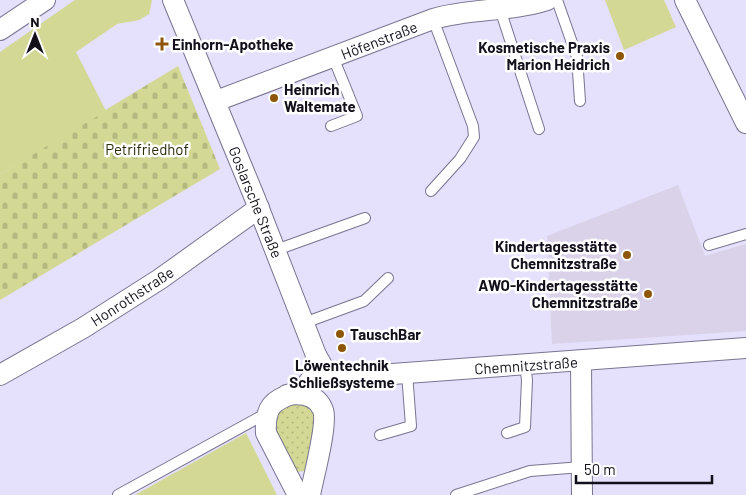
<svg xmlns="http://www.w3.org/2000/svg" width="746" height="495" font-family="Barlow,sans-serif">
<style>
.education{fill:#d9d2e8}
.grass{fill:url(#grass-dots)}
.cemetery{fill:url(#cemetery-stones)}
.park{fill:#d3d994}
.lines{fill:none;stroke-linecap:round;stroke-linejoin:round}
.lane-casing{stroke:#797491;stroke-width:12}
.street-casing{stroke:#797491;stroke-width:22}
.lane{stroke:#fff;stroke-width:10}
.street{stroke:#fff;stroke-width:20}
.poi-dot{fill:#8d560a;stroke:#fff;stroke-width:2}
.labels{text-anchor:middle;dominant-baseline:central;stroke-width:5;stroke-linejoin:round;paint-order:stroke}
.street-label{font-size:15px;fill:#13101b;stroke:#fff}
.poi-label{font-size:15px;font-weight:bold;fill:#13101b;stroke:#fff;text-anchor:start}
.park-label{font-size:15px;fill:#2a2d0a;stroke:#fff}
</style>
<defs>
<pattern id="grass-dots" width="8" height="8" patternUnits="userSpaceOnUse" patternTransform="scale(1.25)"><rect width="8" height="8" fill="#d3d994"/><path d="M2 2h.1M6 6h.1" fill="none" stroke="#b4b97f" stroke-width="1.8" stroke-linecap="round"/></pattern>
<pattern id="cemetery-stones" width="16" height="16" patternUnits="userSpaceOnUse" patternTransform="scale(1.25)"><rect width="16" height="16" fill="#d3d994"/><path d="M2 7V4a2 2 0 0 1 4 0v3zM10 15v-3a2 2 0 0 1 4 0v3z" fill="#b4b97f"/></pattern>
</defs>
<rect width="100%" height="100%" fill="#e5e0fb"/>
<polygon class="education" points="678,185 705,256 746,244 746,331 552,344 547,236"/>
<polygon class="grass" points="293,402 308,404 318,418 305,471 295,472 273,433 277,411"/>
<polygon class="cemetery" points="178,66 220,169 0,300 0,174"/>
<g class="park">
<polygon points="75,0 152,0 149,14 139,20 117,24 76,52 106,111 0,174 0,52"/>
<polygon points="605,0 664,0 676,27 624,50"/>
<polygon points="246,433 277,495 135,495"/>
</g>
<g class="lines">
<g class="lane-casing">
<g id="lane">
<polyline points="557,0 577,57 580,101"/>
<polyline points="500,9 539,129"/>
<polyline points="331,126 357,116 333,57"/>
<polyline points="431,191 460,159 474,137 473,126 433,19"/>
<polyline points="709,245 746,234"/>
<polyline points="276,250 365,218"/>
<polyline points="304,323 364,301 388,278"/>
<polyline points="507,433 525,427 527,380 525,365"/>
<polyline points="380,435 411,426 407,373"/>
<polyline points="118,495 267,413"/>
<polyline points="456,495 530,471 582,467"/>
</g>
</g>
<g class="street-casing">
<g id="street">
<path d="M173,0L254,196L316,355C315,362 316,372 312,378C296,404 263,387 266,433L298,495"/>
<polyline points="685,0 746,123"/>
<polyline points="0,30 45,0"/>
<path d="M216,101L433,19C471,8 510,12 547,0"/>
<polyline points="316,355 324,369 338,378 746,348"/>
<polyline points="581,361 582,495"/>
<polyline points="0,375 83,328 160,279 259,208"/>
<path d="M287,395C301,393 317,394 323,410C328,424 313,479 310,495"/>
</g>
</g>
<use href="#lane" class="lane"/>
<use href="#street" class="street"/>
</g>
<g class="poi-dot">
<path d="M159.5 36.5h5v5h5v5h-5v5h-5v-5h-5v-5h5z"/>
<circle cx="620" cy="56" r="5"/>
<circle cx="274" cy="98" r="5"/>
<circle cx="627" cy="255" r="5"/>
<circle cx="648" cy="294" r="5"/>
<circle cx="340" cy="334" r="5"/>
<circle cx="342" cy="348" r="5"/>
</g>
<g class="labels">
<g class="street-label">
<text transform="translate(379 40) rotate(-21)">Höfenstraße</text>
<text transform="translate(256 202) rotate(68)">Goslarsche Straße</text>
<text transform="translate(132 296) rotate(-33)">Honrothstraße</text>
<text transform="translate(526 365) rotate(-4)">Chemnitzstraße</text>
</g>
<g class="poi-label">
<text x="172" y="44">Einhorn-Apotheke</text>
<text x="610" y="47" text-anchor="end">Kosmetische Praxis<tspan x="610" dy="17">Marion Heidrich</tspan></text>
<text x="284" y="89">Heinrich<tspan x="284" dy="17">Waltemate</tspan></text>
<text x="617" y="246" text-anchor="end">Kindertagesstätte<tspan x="617" dy="17">Chemnitzstraße</tspan></text>
<text x="638" y="285" text-anchor="end">AWO-Kindertagesstätte<tspan x="638" dy="17">Chemnitzstraße</tspan></text>
<text x="350" y="334">TauschBar</text>
<text x="342" y="365" text-anchor="middle">Löwentechnik<tspan x="342" dy="17">Schließsysteme</tspan></text>
</g>
<g class="park-label">
<text x="147" y="149">Petrifriedhof</text>
</g>
</g>
<g transform="translate(35 35)" stroke="#ffffff" stroke-width="4" paint-order="stroke">
<path d="M0-4L9 19L0 12L-9 19Z" fill="#13101b"/>
<text y="-8" font-size="14" font-weight="bold" text-anchor="middle" fill="#13101b">N</text>
</g>
<path d="M576 475v8h136v-8" fill="none" stroke="#13101b" stroke-width="2.5"/>
<text x="584" y="475" font-size="15" fill="#13101b" stroke="#ffffff" stroke-width="4" paint-order="stroke">50 m</text>
</svg>
